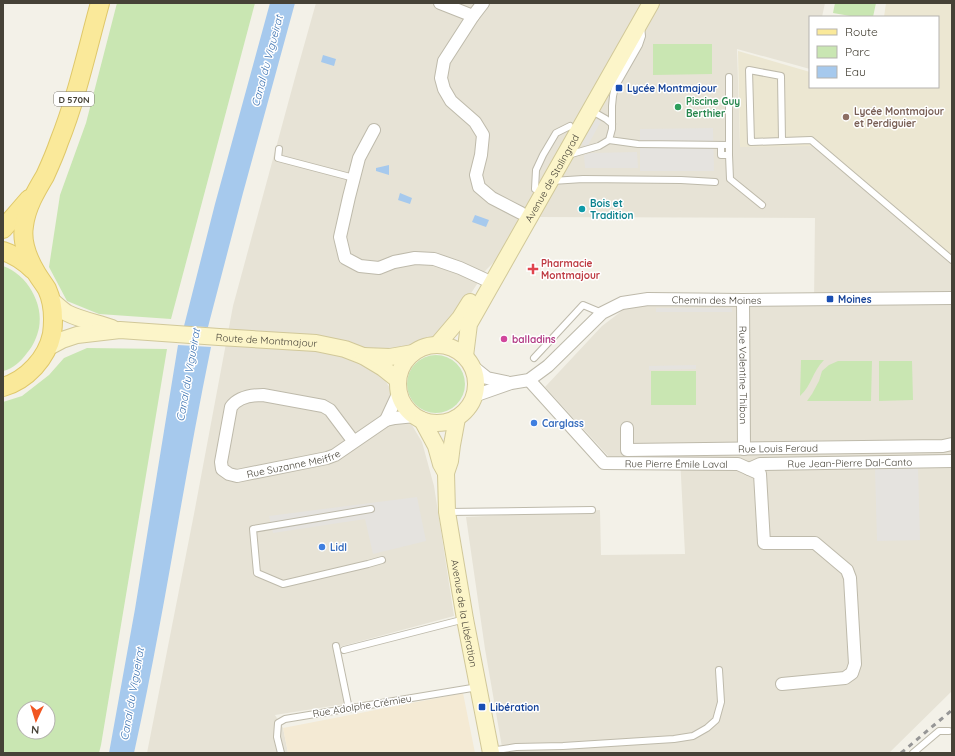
<svg xmlns="http://www.w3.org/2000/svg" width="955" height="756" font-family="Quicksand,sans-serif">
<style>
.residential{fill:#e7e3d6}
.commercial{fill:#f4ead4}
.education{fill:#ece7d2}
.green{fill:#c9e6b2;fill-rule:evenodd}
.parking{fill:#e5e3df}
.water{fill:#a6c9ed}
.lines{fill:none;stroke-linecap:round;stroke-linejoin:round}
.service-casing{stroke:#bebaab;stroke-width:8}
.minor-casing{stroke:#bebaab;stroke-width:14}
.secondary-casing{stroke:#d1c899;stroke-width:18}
.primary-casing{stroke:#dfc86a;stroke-width:20}
.service{stroke:#fff;stroke-width:6}
.minor{stroke:#fff;stroke-width:12}
.secondary{stroke:#fcf5c9;stroke-width:16}
.primary{stroke:#fae99a;stroke-width:18}
.rail{stroke:#969696;stroke-width:3;stroke-dasharray:5 5;stroke-linecap:butt}
.transit-dot{fill:#1a4fb4;stroke:#fff;stroke-width:1.5}
.leisure-dot{fill:#2e9e5b;stroke:#fff;stroke-width:1.5}
.education-dot{fill:#8d6e63;stroke:#fff;stroke-width:1.5}
.culture-dot{fill:#0f9aa8;stroke:#fff;stroke-width:1.5}
.health-dot{fill:#e0444e;stroke:#fff;stroke-width:1.5}
.hotel-dot{fill:#d1479c;stroke:#fff;stroke-width:1.5}
.shop-dot{fill:#3f7fe0;stroke:#fff;stroke-width:1.5}
.labels{text-anchor:middle;dominant-baseline:central;stroke-width:3;stroke-linejoin:round;paint-order:stroke}
.shield{fill:#fff;stroke:#7e7b73;stroke-width:1}
.shield-label{font-size:9px;font-weight:bold;fill:#464237}
.transit-label{font-size:10px;font-weight:bold;fill:#164399;stroke:#fff;text-anchor:start}
.leisure-label{font-size:10px;font-weight:bold;fill:#27864d;stroke:#fff;text-anchor:start}
.education-label{font-size:10px;font-weight:bold;fill:#785e54;stroke:#fff;text-anchor:start}
.street-label{font-size:10px;fill:#464237;stroke:#fff}
.culture-label{font-size:10px;font-weight:bold;fill:#0d838f;stroke:#fff;text-anchor:start}
.health-label{font-size:10px;font-weight:bold;fill:#be3a42;stroke:#fff;text-anchor:start}
.hotel-label{font-size:10px;font-weight:bold;fill:#b23c85;stroke:#fff;text-anchor:start}
.shop-label{font-size:10px;font-weight:bold;fill:#366cbe;stroke:#fff;text-anchor:start}
.water-label{font-size:11px;font-style:italic;fill:#346dae;stroke:#fff}
</style>
<rect width="100%" height="100%" fill="#f3f1e8"/>
<polygon class="residential" points="316,3 825,3 822,17 810,17 810,69 737,49 740,146 814,146 952,256 952,691 889,753 503,753 485,649 466,517 600,510 601,555 685,554 680,457 610,458 545,387 602,326 631,304 814,302 815,218 539,217 486,270 443,337 385,380 422,442 434,486 454,616 339,647 351,703 275,715 283,728 288,753 147,753 194,514 233,306 296,74"/>
<polygon class="commercial" points="463,693 475,753 288,753 283,728"/>
<polygon class="education" points="886,3 952,3 952,256 814,146 740,147 738,51 810,72 810,87 938,87 938,17 884,17"/>
<g class="green">
<polygon points="117,3 255,3 171,319 99,314 67,301 49,267 60,195 86,123"/>
<polygon points="835,3 876,3 873,17 856,17 833,13"/>
<polygon points="653,44 712,44 712,74 653,75"/>
<path d="M3,266C27,274 44,304 39,328C37,337 33,346 27,353C21,361 13,369 3,371Z"/>
<path d="M87,348L167,349L101,745L99,753H3V402L22,396L49,375L64,358ZM24,708H48V732H24Z"/>
<circle cx="436" cy="384" r="29"/>
<path d="M801,360H824C812,372 812,385 800,396Z"/>
<polygon points="838,361 872,361 871,401 807,401 812,394 819,381 822,371 829,365"/>
<polygon points="879,361 912,361 913,400 879,401"/>
<rect x="651" y="371" width="45" height="34"/>
</g>
<g class="parking">
<polygon points="592,117 601,121 587,147 578,142"/>
<polygon points="713,128 714,171 640,171 640,129"/>
<polygon points="637,152 638,168 585,168 584,155 591,153"/>
<rect x="656" y="308" width="76" height="4"/>
<polygon points="696,365 696,369 649,370 649,366"/>
<polygon points="918,467 920,540 877,541 875,468"/>
<polygon points="417,497 426,541 373,554 365,519 273,533 269,516"/>
</g>
<g class="water">
<polygon points="270,3 295,3 243,193 208,327 184,326 215,204"/>
<polygon points="323,55 336,59 334,66 321,62"/>
<polygon points="389,165 389,175 376,171 376,168"/>
<polygon points="400,193 412,198 410,204 398,200"/>
<polygon points="475,215 489,220 486,227 472,222"/>
<path d="M178,345L211,347C183,482 164,618 134,753H109L135,609Z"/>
</g>
<g class="lines">
<g class="service-casing">
<g id="service">
<polyline points="729,77 729,155 730,179 762,205"/>
<polyline points="592,111 606,119 612,124"/>
<polyline points="609,140 638,144 729,145"/>
<polyline points="782,141 781,76 749,70 751,142 811,140 952,260"/>
<polyline points="721,145 721,155 729,155"/>
<polyline points="279,149 278,158 354,178"/>
<polyline points="568,155 599,146 609,140 612,129 612,106 613,96 615,87 639,45 642,36 641,27"/>
<polyline points="552,181 583,179 681,180 715,182"/>
<polyline points="535,189 536,170 543,155 556,133 570,126"/>
<polyline points="534,358 583,305 602,313"/>
<polyline points="371,509 253,529 257,573 283,584 368,564 382,560"/>
<polyline points="447,512 592,510"/>
<polyline points="336,646 349,709"/>
<polyline points="344,650 465,619"/>
<polyline points="490,751 516,747 563,746 674,739 693,736 707,728 716,720 721,702 719,670"/>
<polyline points="281,753 277,737 278,723 285,719 478,687"/>
<polyline points="913,753 939,731 949,731"/>
</g>
</g>
<g class="minor-casing">
<g id="minor">
<polyline points="440,3 473,16"/>
<polyline points="483,3 473,16 444,61 441,78 444,89 451,101 475,122 483,135 481,155 476,175 479,187 492,198 521,213"/>
<polyline points="374,130 359,158 349,197 340,237 345,258 360,266 379,268 394,262 415,258 434,259 460,268 484,279"/>
<path id="s1" d="M743,300L744,449"/>
<polyline points="472,366 487,378 510,383"/>
<path id="s2" d="M529,380L604,463L738,464L760,474L764,543H815L847,570L850,578L855,664L852,673L845,678L782,684"/>
<path id="s3" d="M474,396L511,383L529,380L548,366L602,313L622,303L648,299L743,300L952,298"/>
<polyline points="386,420 399,392"/>
<path id="s4" d="M627,428V450L943,446L952,444"/>
<path id="s5" d="M354,442L330,410L323,406L263,395C252,395 238,397 231,407L221,462L222,469L229,474L237,476L327,458L335,455L386,420L395,418L415,416"/>
<path id="s6" d="M749,469L760,464L952,461"/>
</g>
</g>
<g class="secondary-casing">
<g id="secondary">
<path d="M50,299C56,304 61,309 67,313C81,320 98,323 112,328"/>
<polyline points="437,345 460,318 470,302"/>
<circle cx="437" cy="384" r="39"/>
<path id="s7" d="M47,348L62,340L77,335L120,330L219,337L316,343L345,349L363,356L383,368L398,380"/>
<polyline points="363,356 390,357 413,353"/>
<path id="s8" d="M465,356L469,324L651,3"/>
<path id="s9" d="M457,418L452,445L450,461L446,473L447,512L465,619L491,753"/>
<polyline points="422,420 436,446 441,464 446,473"/>
</g>
</g>
<g class="primary-casing">
<g id="primary">
<polyline points="3,229 29,199"/>
<path d="M3,251C15,255 24,261 33,270"/>
<path d="M3,387C27,380 47,358 52,334C54,319 53,302 47,289C44,284 40,279 37,274C28,259 21,243 24,226C26,208 36,191 45,176C50,165 55,154 59,142C77,97 87,50 100,3"/>
</g>
</g>
<use href="#service" class="service"/>
<use href="#minor" class="minor"/>
<use href="#secondary" class="secondary"/>
<use href="#primary" class="primary"/>
<polyline class="rail" points="901,753 952,710"/>
</g>
<g class="transit-dot">
<rect x="615" y="84" width="8" height="8" rx="2"/>
<rect x="826" y="295" width="8" height="8" rx="2"/>
<rect x="478" y="703" width="8" height="8" rx="2"/>
</g>
<circle class="leisure-dot" cx="678" cy="107" r="4"/>
<circle class="education-dot" cx="846" cy="117" r="4"/>
<circle class="culture-dot" cx="582" cy="209" r="4"/>
<path class="health-dot" d="M531 263h4v4h4v4h-4v4h-4v-4h-4v-4h4z"/>
<circle class="hotel-dot" cx="504" cy="339" r="4"/>
<g class="shop-dot">
<circle cx="534" cy="423" r="4"/>
<circle cx="322" cy="547" r="4"/>
</g>
<g class="labels">
<rect class="shield" x="54" y="92" width="40" height="14" rx="3"/>
<g class="shield-label">
<text x="74" y="99">D 570N</text>
</g>
<g class="transit-label">
<text x="627" y="88">Lycée Montmajour</text>
<text x="838" y="299">Moines</text>
<text x="490" y="707">Libération</text>
</g>
<g class="leisure-label">
<text x="686" y="101">Piscine Guy<tspan x="686" dy="12">Berthier</tspan></text>
</g>
<g class="education-label">
<text x="854" y="111">Lycée Montmajour<tspan x="854" dy="12">et Perdiguier</tspan></text>
</g>
<g class="street-label">
<text stroke="none"><textPath href="#s8" startOffset="200">Avenue de Stalingrad</textPath></text>
<text stroke="none"><textPath href="#s3" startOffset="274">Chemin des Moines</textPath></text>
<text stroke="none"><textPath href="#s7" startOffset="223">Route de Montmajour</textPath></text>
<text stroke="none"><textPath href="#s1" startOffset="75">Rue Valentine Thibon</textPath></text>
<text stroke="none"><textPath href="#s4" startOffset="173">Rue Louis Feraud</textPath></text>
<text stroke="none"><textPath href="#s5" startOffset="282">Rue Suzanne Meiffre</textPath></text>
<text stroke="none"><textPath href="#s6" startOffset="102">Rue Jean-Pierre Dal-Canto</textPath></text>
<text stroke="none"><textPath href="#s2" startOffset="184">Rue Pierre Émile Laval</textPath></text>
<text stroke="none"><textPath href="#s9" startOffset="198">Avenue de la Libération</textPath></text>
<text transform="translate(362 706) rotate(-9)">Rue Adolphe Crémieu</text>
</g>
<g class="culture-label">
<text x="590" y="203">Bois et<tspan x="590" dy="12">Tradition</tspan></text>
</g>
<g class="health-label">
<text x="541" y="263">Pharmacie<tspan x="541" dy="12">Montmajour</tspan></text>
</g>
<g class="hotel-label">
<text x="512" y="339">balladins</text>
</g>
<g class="shop-label">
<text x="542" y="423">Carglass</text>
<text x="330" y="547">Lidl</text>
</g>
<g class="water-label">
<text transform="translate(267 61) rotate(-75)">Canal du Vigueirat</text>
<text transform="translate(188 375) rotate(-80)">Canal du Vigueirat</text>
<text transform="translate(132 694) rotate(-80)">Canal du Vigueirat</text>
</g>
</g>
<rect width="955" height="756" fill="none" stroke="#464237" stroke-width="8"/>
<rect x="809" y="16" width="130" height="72" fill="#ffffff" stroke="#b5b3af"/>
<rect x="817" y="29" width="20" height="6" fill="#fae99a" stroke="#b5b3af"/>
<text x="845" y="36" font-size="12" fill="#464237">Route</text>
<rect x="817" y="46" width="20" height="12" fill="#c9e6b2" stroke="#b5b3af"/>
<text x="845" y="56" font-size="12" fill="#464237">Parc</text>
<rect x="817" y="66" width="20" height="12" fill="#a6c9ed" stroke="#b5b3af"/>
<text x="845" y="76" font-size="12" fill="#464237">Eau</text>
<g transform="translate(36 720) rotate(184)"><circle r="19" fill="#ffffff" stroke="#b5b3af"/>
<path d="M0-3L7 15L0 10L-7 15Z" fill="#f15621"/>
<text y="-6" font-size="11" font-weight="bold" text-anchor="middle" fill="#464237">N</text>
</g>
</svg>
